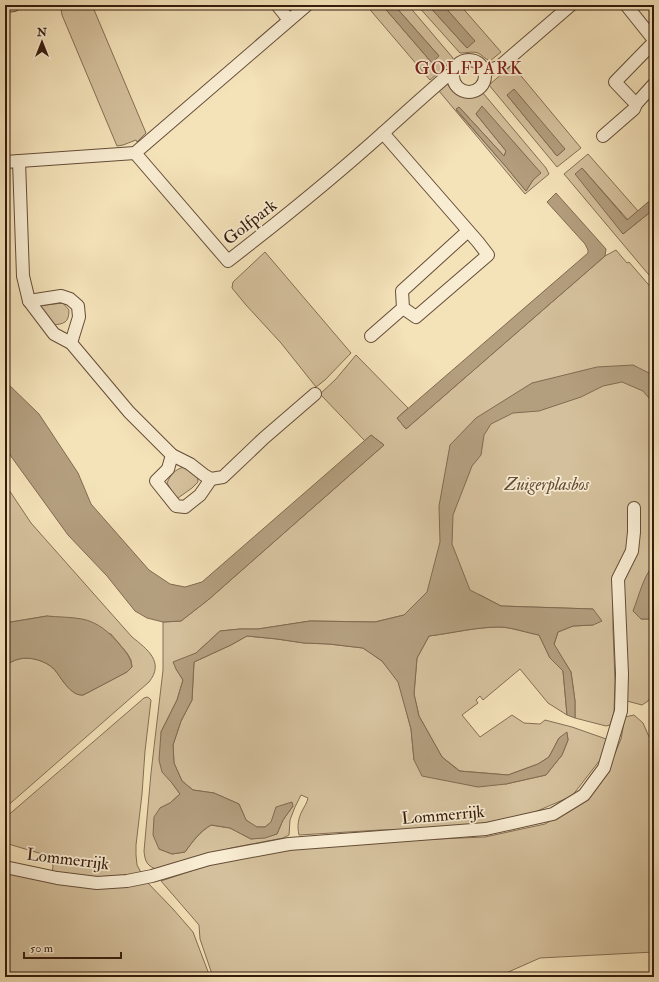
<svg xmlns="http://www.w3.org/2000/svg" width="659" height="982" font-family="'IM FELL Double Pica',serif">
<style>
.green{fill:#d4c09c;stroke:#846e54;fill-rule:evenodd}
.water{fill:#b39e7e;stroke:#816a50}
.lines{fill:none;stroke-linecap:round;stroke-linejoin:round}
.street-casing{stroke:#654d37;stroke-width:14}
.street{stroke:#f8ecd2;stroke-width:12}
.labels{text-anchor:middle;dominant-baseline:central;stroke-width:3.5;stroke-linejoin:round;paint-order:stroke}
.street-label{font-size:17px;fill:#351b0c;stroke:#f8ecd2}
.park-label{font-size:17px;font-style:italic;fill:#654d37;stroke:#f8ecd2}
.neighbourhood-label{font-size:18px;letter-spacing:1px;fill:#7a1f14;stroke:#f8ecd2}
</style>
<rect width="100%" height="100%" fill="#f4e2b9"/>
<filter id="stains"><feTurbulence type="fractalNoise" baseFrequency=".005" numOctaves="4"/><feColorMatrix values="0 0 0 0 .2 0 0 0 0 .09 0 0 0 0 .02 0 0 0 .5 -.17"/></filter>
<radialGradient id="worn" r=".72"><stop offset=".6" stop-color="#630" stop-opacity="0"/><stop offset="1" stop-color="#630" stop-opacity=".3"/></radialGradient>
<g class="green">
<polygon points="67,5 92,5 146,133 137,142 136,140 123,145 117,146 62,15 61,8 65,8"/>
<polygon points="366,5 382,5 432,63 439,56 394,5 408,5 453,58 452,61 430,80"/>
<path d="M417,5H428L467,48L474,41L443,5H460L501,52L490,61C485,59 482,55 478,53C473,51 466,53 460,53Z"/>
<path d="M512,65L581,148L557,167L489,85ZM507,95L565,149L557,156Z"/>
<path d="M447,84C462,97 463,99 483,93L546,168L549,174L525,194L439,91ZM459,107L504,156L506,151L476,114L482,107L540,173L533,180L526,191L507,168L456,110Z"/>
<polygon points="588,154 638,211 628,220 582,168 623,234 654,209 654,281 564,174"/>
<path d="M616,250L627,263L629,262L654,291V592L641,619H654V691L648,701L642,705L627,701L613,592V628L615,681L614,712L610,725L606,726L575,718V701L571,672L554,645L558,632L573,626L593,625V609L501,606L480,595L414,605L404,615L375,622L310,621L258,629H240L220,631L196,653L176,669L183,680L177,700L161,732L172,783L180,794L170,803L160,808L159,849L172,854L185,852C193,841 200,832 211,825L230,828L251,839L277,834L283,820L293,806L265,827H256L246,820L239,804L214,793L193,790L182,781L174,763L173,745L181,721L192,700L194,662L231,645L247,636L277,639L304,643L329,644L363,648L382,661L399,682L411,729L414,760L506,784L546,775L562,755L568,740L567,733L559,738L549,757L538,764L508,775L460,771L442,757L419,716L414,694L417,658L429,636C453,633 476,627 500,627C510,627 528,633 539,635L550,658L563,671L567,715L548,703L520,669L483,700L480,696L476,700L478,703L462,715L480,737L512,715L524,723L540,724L545,720L572,727L609,740L600,760L572,796L528,815L456,828L380,830L299,835C297,826 298,819 302,811C304,807 307,803 308,798L301,795L295,807L290,820L289,835L283,838L231,848L158,870C147,866 145,862 144,851L151,773L163,670V622L181,621L208,600L384,445L371,435L365,441L320,394L336,379L356,355L408,408L397,418L406,429L605,256Z"/>
<polygon points="265,252 351,353 325,380 316,387 281,343 246,305 232,288 233,282"/>
<path d="M63,303L69,310C69,323 64,324 52,325L37,306Z"/>
<path d="M184,467C191,471 198,473 198,482L192,488L178,498L173,493L167,483C171,474 174,470 184,467Z"/>
<path d="M5,484L31,523L132,637C147,649 165,662 149,682L5,808V666C9,663 14,660 19,659C30,656 46,661 54,669C61,677 70,696 83,695C85,694 87,693 89,692L127,672L132,667L131,660L127,653L111,634L47,616L5,623Z"/>
<polygon points="147,697 149,698 151,700 145,751 142,794 136,845 136,855 137,865 145,880 173,909 193,932 210,977 5,977 5,872 51,881 53,866 49,856 5,843 5,818 144,698"/>
<polygon points="634,715 643,723 650,739 654,756 654,952 540,958 497,977 213,977 200,939 199,925 161,881 236,856 290,847 391,841 485,837 545,824 588,799 606,775 621,739 625,717"/>
</g>
<g class="water">
<polygon points="382,5 394,5 439,56 432,63"/>
<polygon points="428,5 443,5 475,41 467,48"/>
<polygon points="514,89 565,149 557,156 507,95"/>
<polygon points="482,106 541,173 533,180 526,191 507,168 456,109 459,107 504,156 506,151 476,114"/>
<polygon points="582,168 627,220 654,197 654,209 623,234 575,174"/>
<polygon points="556,193 606,249 605,256 406,429 397,418 588,253 588,250 585,244 547,202"/>
<path d="M633,365L649,373L654,379V404L643,391L622,382L603,386L581,397L539,411L513,413L491,424L484,435L481,455L472,466L453,515L452,544L470,590L501,606L593,609L602,621L593,625L573,626L558,632L554,644L571,672L575,701V718L567,715L563,671L550,658L539,635C528,633 510,627 500,627C476,627 453,633 429,636L417,658L414,694L419,716L442,757L459,771L508,775L538,764L549,757L559,738L567,732L568,740L562,755L546,775L506,784L478,787L422,776L414,760L411,729L398,682L382,661L363,648L329,644L304,643L277,639L247,636L231,645L194,662L192,700L181,721L173,745L174,763L182,781L193,790L214,793L239,804L246,820L257,827H265L271,822L276,807L292,802L293,806L283,820L277,834L265,838L251,839L230,828L211,825C199,832 193,841 185,852L172,854L159,849L153,835L154,817L160,808L170,803L180,794L172,783L162,772L159,760L161,732L177,700L183,680L176,669L173,662L196,653L220,631L240,629H258L310,621L375,622L404,615L427,592L440,542L439,506L450,445L476,418L532,383L597,367Z"/>
<polygon points="5,381 39,414 78,473 91,504 149,570 170,584 185,587 202,582 371,435 384,445 208,600 181,621 163,622 147,618 135,611 107,576 68,535 5,448"/>
<path d="M654,564V619H641L633,611C639,596 643,577 654,564Z"/>
<path d="M47,616C58,617 71,617 82,619C98,622 110,633 120,645C126,652 131,658 132,667L127,672L89,692C87,693 85,694 83,695C70,696 61,677 54,669C46,661 30,656 19,659C14,660 9,663 5,666V623Z"/>
</g>
<g class="lines">
<g class="street-casing">
<g id="street">
<polyline points="277,5 289,20"/>
<polyline points="626,5 654,40"/>
<polyline points="5,6 14,5"/>
<circle cx="469" cy="76" r="16"/>
<polyline points="484,71 499,67 571,5"/>
<polyline points="636,104 615,82 654,42"/>
<polyline points="383,133 478,242 488,255 416,317 403,308 402,291 468,231"/>
<polyline points="603,136 634,109 636,104 654,84"/>
<path d="M135,153L228,261C281,220 333,178 383,133C404,114 425,95 447,76H453"/>
<polyline points="19,161 23,276 29,301 54,334 71,343 129,412 172,455 190,464 204,475 211,479 223,477 264,438 315,394"/>
<polyline points="5,162 135,153 307,5"/>
<polyline points="29,301 61,296 70,299 78,306 79,317 71,343"/>
<polyline points="371,336 403,308"/>
<polyline points="172,455 168,469 156,481 176,506 185,507 200,495 211,479"/>
<polyline points="5,867 57,878 97,883 127,881 152,876 209,859 289,844 486,829 553,814 584,795 604,768 621,711 622,674 618,579 632,551 634,532 634,508"/>
</g>
</g>
<use href="#street" class="street"/>
</g>
<g class="labels">
<g class="street-label">
<text transform="translate(250 222) rotate(-38)">Golfpark</text>
<text transform="translate(443 815) rotate(-5)">Lommerrijk</text>
<text transform="translate(68 859) rotate(7)">Lommerrijk</text>
</g>
<g class="park-label">
<text x="547" y="484">Zuigerplasbos</text>
</g>
<g class="neighbourhood-label">
<text x="469" y="68">GOLFPARK</text>
</g>
</g>
<rect width="659" height="982" fill="none" stroke="#f4e2b9" stroke-width="20"/>
<rect x="6" y="6" width="647" height="970" fill="none" stroke="#351b0c" stroke-width="2"/>
<rect x="10" y="10" width="639" height="962" fill="none" stroke="#351b0c"/>
<g transform="translate(42 42)" stroke="#f8ecd2" stroke-width="3" paint-order="stroke">
<path d="M0-3L7 15L0 10L-7 15Z" fill="#351b0c"/>
<text y="-6" font-size="11" font-weight="bold" text-anchor="middle" fill="#351b0c">N</text>
</g>
<path d="M24 952v6h97v-6" fill="none" stroke="#351b0c" stroke-width="2"/>
<text x="30" y="952" font-size="12" fill="#351b0c" stroke="#f8ecd2" stroke-width="3" paint-order="stroke">50 m</text>
<rect width="100%" height="100%" filter="url(#stains)"/>
<rect width="100%" height="100%" fill="url(#worn)"/>
</svg>
